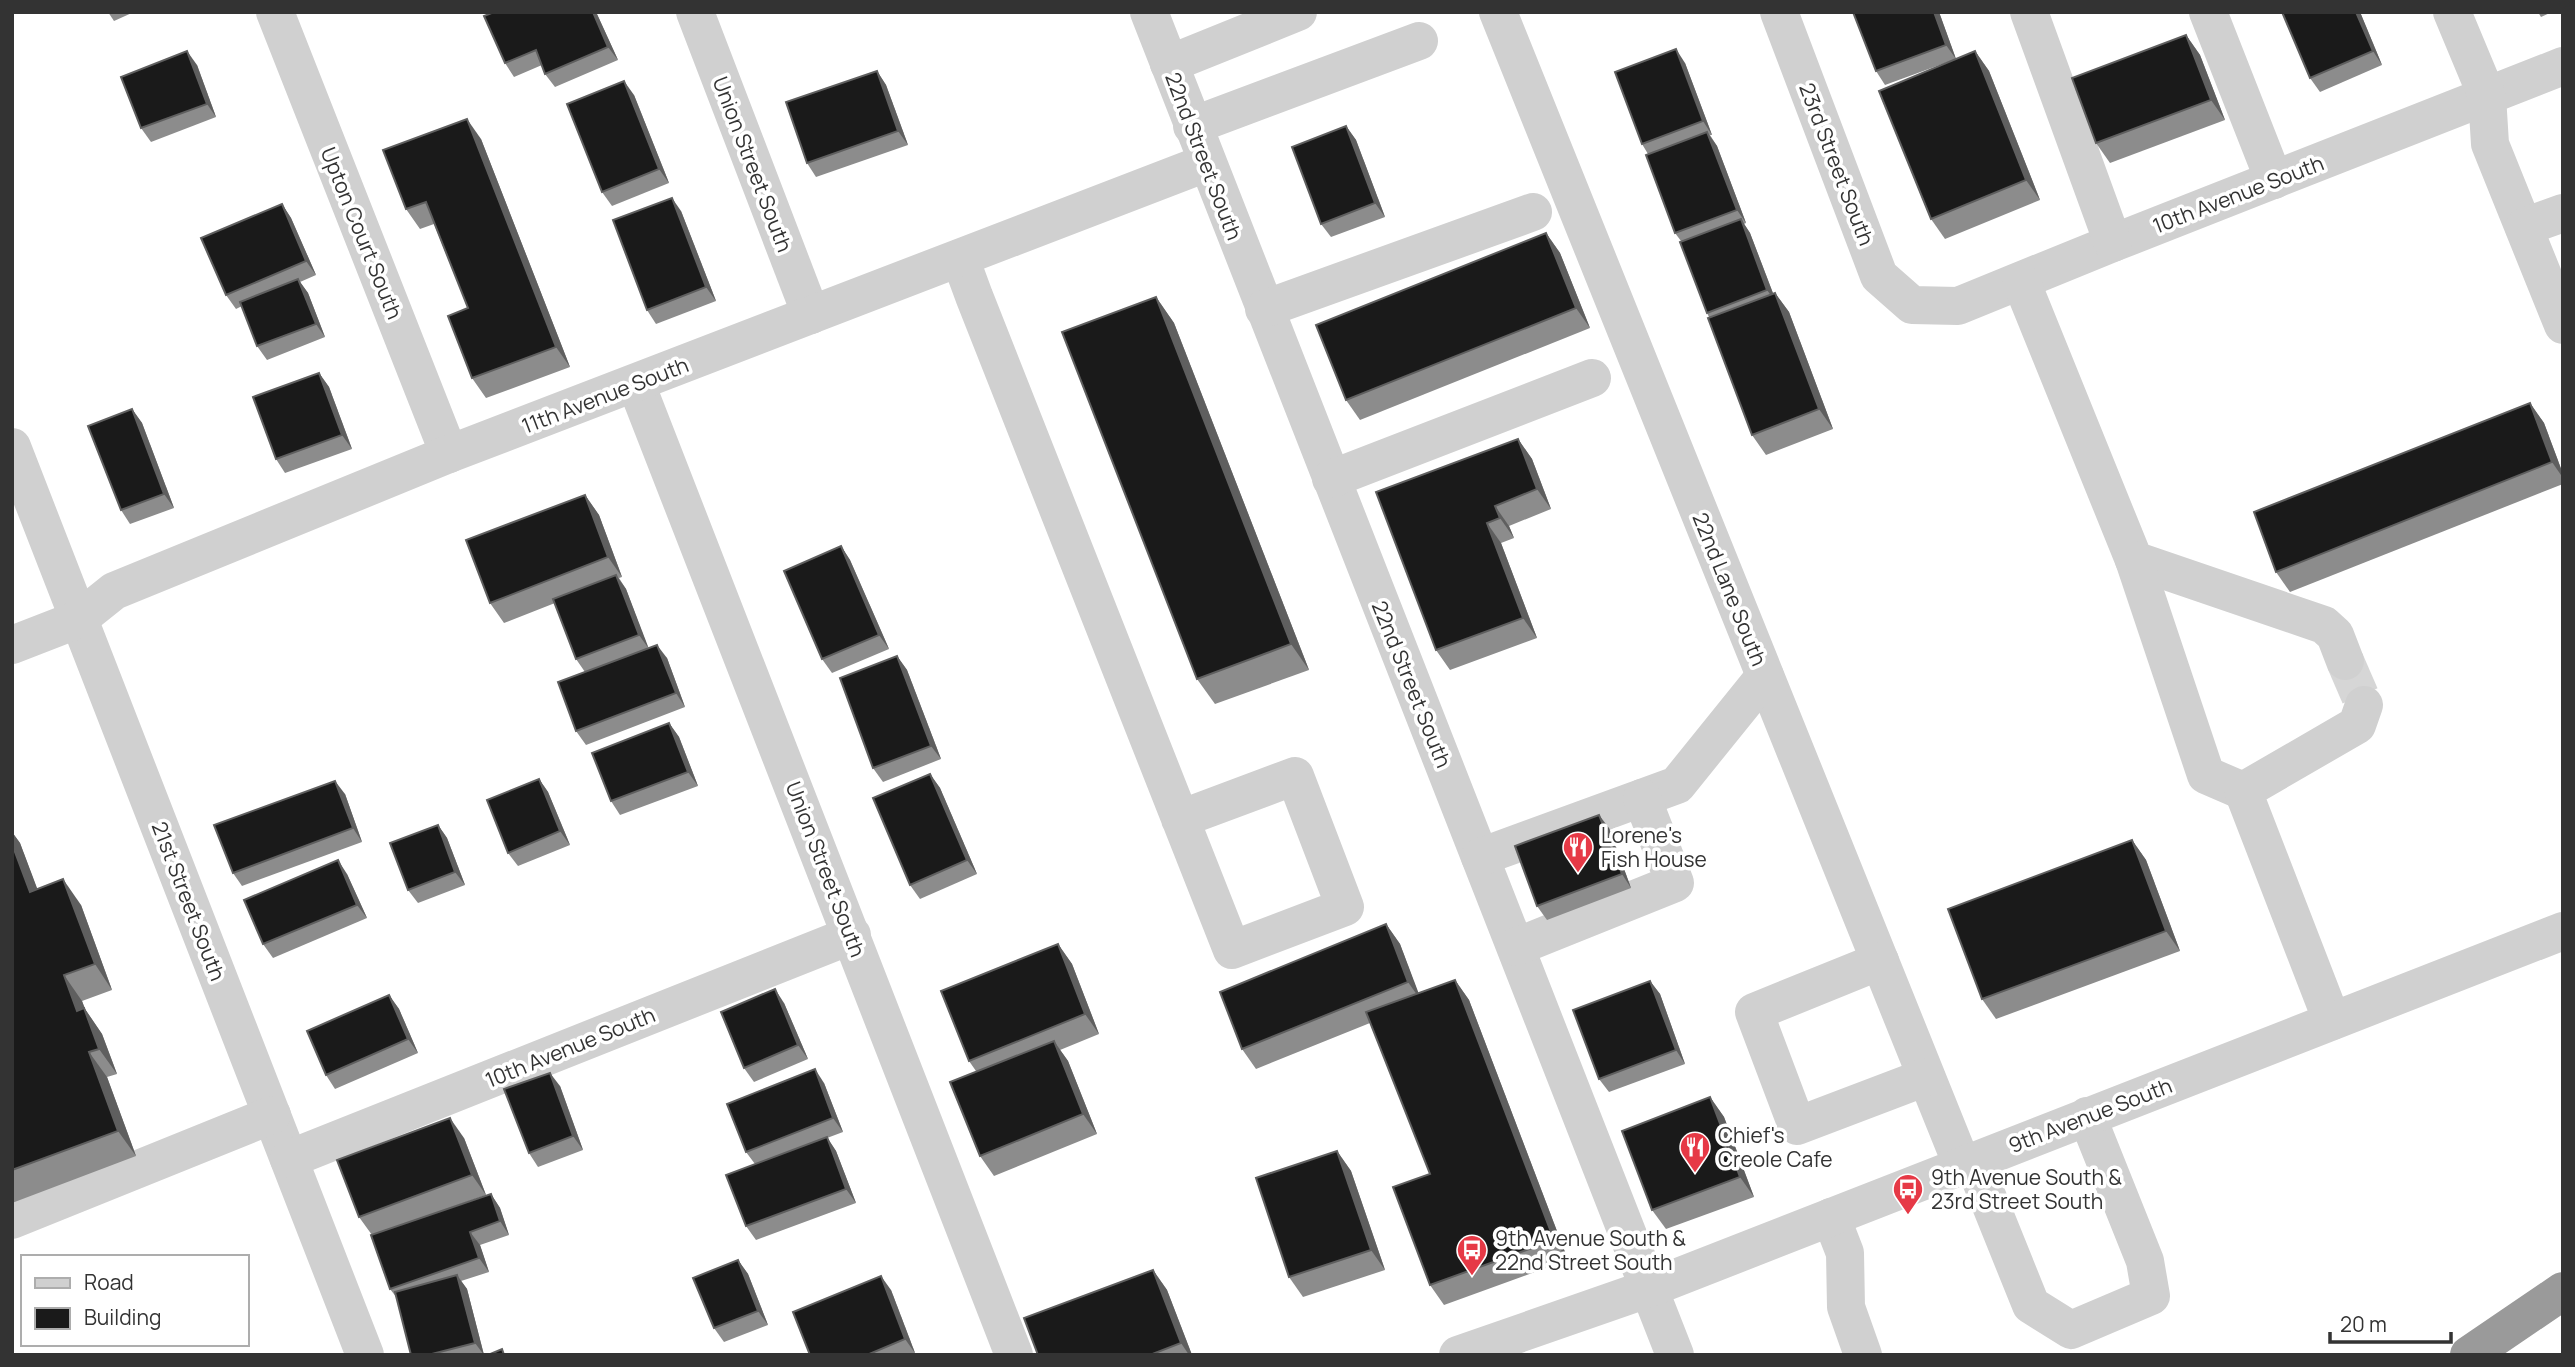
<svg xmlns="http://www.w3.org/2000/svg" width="2575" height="1367" font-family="Manrope,sans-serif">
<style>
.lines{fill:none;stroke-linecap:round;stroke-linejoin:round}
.minor-tunnel{stroke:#d6d6d6;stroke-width:38;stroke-dasharray:38 19;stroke-linecap:butt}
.minor{stroke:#d0d0d0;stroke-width:38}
.highway{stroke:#9a9a9a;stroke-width:38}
.wall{fill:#8c8c8c}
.shaded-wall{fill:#5f5f5f}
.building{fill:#1a1a1a;stroke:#5f5f5f;stroke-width:2}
.labels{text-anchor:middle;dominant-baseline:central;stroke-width:7;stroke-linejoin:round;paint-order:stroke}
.street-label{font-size:21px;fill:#333;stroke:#fff}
.poi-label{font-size:21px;fill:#333;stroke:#fff;text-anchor:start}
</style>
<rect width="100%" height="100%" fill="#fff"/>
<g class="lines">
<polyline class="minor-tunnel" points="2345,661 2364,705"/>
<g class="minor">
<polyline points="275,12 449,454"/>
<polyline points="695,12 811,315"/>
<polyline points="1149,12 1675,1355"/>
<polyline points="1498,12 1962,1165"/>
<polyline points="1779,12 1879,276 1912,305 1958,306 2113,243 2563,66"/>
<polyline points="2029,12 2113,243"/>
<polyline points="2208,12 2274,180"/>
<polyline points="2452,12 2487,96 2490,144 2563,325"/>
<polyline points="1169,64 1298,12"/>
<polyline points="1192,126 1419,41"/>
<polyline points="2524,227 2563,213"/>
<polyline points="960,258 974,296 1232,950 1345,907 1295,776 1180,819"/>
<polyline points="2021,281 2134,560 2324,625 2335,635 2345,661"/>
<polyline points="1264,309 1533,212"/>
<polyline points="636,384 1014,1355"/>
<polyline points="12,447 365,1355"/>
<polyline points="1331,479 1592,378"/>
<polyline points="2134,560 2206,775 2243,791"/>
<polyline points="12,645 79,619 114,591 449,454 1206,163"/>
<polyline points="1480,857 1677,785 1765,676"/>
<polyline points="1516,947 1675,883 1642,798"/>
<polyline points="1880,961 1754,1012 1797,1126 1926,1077"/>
<polyline points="2332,1021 2243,791 2357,725 2364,705"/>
<polyline points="289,1159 852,935"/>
<polyline points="1973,1161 2031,1305 2071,1330 2151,1296 2145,1261 2087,1116"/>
<polyline points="1831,1217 1845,1253 1846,1307 1863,1355"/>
<polyline points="12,1220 272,1115"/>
<polyline points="1458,1355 1650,1288 2563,931"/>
</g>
<polyline class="highway" points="2469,1355 2563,1291"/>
</g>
<g class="wall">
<polygon points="108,12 134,12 114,21"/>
<polygon points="487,12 596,12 618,60 555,87 545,74 542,65 514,77 505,63"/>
<polygon points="1939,12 1956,59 1885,85 1876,71"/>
<polygon points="2360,12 2382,65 2320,92 2310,78"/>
<polygon points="2538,12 2552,12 2541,17"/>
<polygon points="2186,35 2200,55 2225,120 2110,163 2096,143"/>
<polygon points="1975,51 1989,71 2040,200 1945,239 1931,219"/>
<polygon points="1685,63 1712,135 1710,135 1717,146 1746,223 1744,224 1750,233 1773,293 1775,293 1789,312 1833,429 1766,455 1752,435 1709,317 1707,313 1681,241 1675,233 1648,154 1642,144"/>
<polygon points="197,65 216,117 151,142 141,128"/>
<polygon points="877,71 886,85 908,145 816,177 807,163"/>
<polygon points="634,95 669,183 612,206 602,192"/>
<polygon points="1346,126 1356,140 1385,217 1331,237 1321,224"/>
<polygon points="481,139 570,367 486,398 472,378 468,308 434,224 420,229 406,209"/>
<polygon points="282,204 291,218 316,275 300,282 308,293 325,337 267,360 257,346 242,306 236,309 226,295"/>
<polygon points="681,211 716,301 656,324 647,310"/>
<polygon points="1546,233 1560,253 1590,328 1360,420 1346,400"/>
<polygon points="1156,297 1174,323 1309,670 1215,704 1197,679"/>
<polygon points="319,373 329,387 352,449 285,473 276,459"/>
<polygon points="2530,403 2544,423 2563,474 2563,484 2290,592 2276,572"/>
<polygon points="132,409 142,423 174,508 130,524 121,510"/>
<polygon points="1518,439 1532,459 1551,509 1509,526 1514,538 1501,543 1537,638 1450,670 1436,650"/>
<polygon points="585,495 599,515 622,577 619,578 626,589 648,648 667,658 685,707 586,745 576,731 585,672 576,659 555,603 504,623 490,603"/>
<polygon points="841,546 850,560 889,649 832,673 822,659"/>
<polygon points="897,656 907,670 941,759 883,782 873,768"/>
<polygon points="669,723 679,737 698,786 620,815 611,801"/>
<polygon points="930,774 940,788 977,874 920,899 910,885"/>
<polygon points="539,779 548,792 570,845 518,866 508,853"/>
<polygon points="345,794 362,842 242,886 233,873"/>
<polygon points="438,825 447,838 465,885 418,903 408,890"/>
<polygon points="1609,828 1631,888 1547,920 1537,906"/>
<polygon points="12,832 20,843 37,889 81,905 112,990 82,1001 85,1009 102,1034 117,1074 107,1077 136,1156 12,1203"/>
<polygon points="2132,840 2146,860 2180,951 1996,1019 1982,999"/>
<polygon points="347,874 367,918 273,958 263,944"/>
<polygon points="1386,924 1400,944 1418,993 1455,980 1469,1000 1568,1260 1444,1305 1430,1285 1430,1174 1370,1023 1256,1069 1242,1049"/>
<polygon points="1058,944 1072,964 1099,1034 1060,1050 1068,1061 1097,1134 994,1176 980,1156 976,1071 969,1061"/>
<polygon points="1650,981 1660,994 1685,1064 1609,1092 1599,1079"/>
<polygon points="389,995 399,1009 418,1053 335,1089 326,1075"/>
<polygon points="784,1003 808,1059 754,1082 744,1068"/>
<polygon points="824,1083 843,1132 827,1138 836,1151 856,1203 756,1240 746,1226 755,1164 746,1152"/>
<polygon points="560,1086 583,1150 538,1167 529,1153"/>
<polygon points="1710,1097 1724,1117 1754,1197 1666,1229 1652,1210"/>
<polygon points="464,1138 486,1195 430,1215 491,1194 500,1208 509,1235 480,1245 489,1272 461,1281 467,1289 484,1355 411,1355 397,1298 390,1289 372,1235 359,1217"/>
<polygon points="1337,1151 1351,1171 1385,1270 1303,1297 1289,1277"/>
<polygon points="738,1260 748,1274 768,1325 724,1342 714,1328"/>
<polygon points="1153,1270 1167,1290 1192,1355 1038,1355"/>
<polygon points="891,1290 915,1353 911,1355 810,1355"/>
</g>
<g class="shaded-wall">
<polygon points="593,12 596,12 597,14 618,60 608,47"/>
<polygon points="1934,12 1939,12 1956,59 1946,45"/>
<polygon points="2356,12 2360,12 2382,65 2373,51"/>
<polygon points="2186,35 2200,55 2225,120 2211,100"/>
<polygon points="1676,49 1685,63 1712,135 1703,121"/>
<polygon points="187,51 197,65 216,117 207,104"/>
<polygon points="1975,51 1989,71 2040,200 2026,180"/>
<polygon points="877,71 886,85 908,145 898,131"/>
<polygon points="624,81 634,95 669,183 659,169"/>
<polygon points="467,119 481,139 570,367 556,347"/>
<polygon points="1346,126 1356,140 1385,217 1375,203"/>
<polygon points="1707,132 1717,146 1746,223 1737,210"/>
<polygon points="672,198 681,211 716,301 706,287"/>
<polygon points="282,204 291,218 316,275 306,261"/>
<polygon points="1741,219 1750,233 1777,304 1767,290"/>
<polygon points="1546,233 1560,253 1590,328 1576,308"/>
<polygon points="298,279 308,293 325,337 316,324"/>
<polygon points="1775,293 1789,312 1833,429 1819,409"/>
<polygon points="1156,297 1174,323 1309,670 1291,644"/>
<polygon points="319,373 329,387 352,449 342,435"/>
<polygon points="2530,403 2544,423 2563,474 2563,478 2552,462"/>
<polygon points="132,409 142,423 174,508 164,494"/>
<polygon points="1518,439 1532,459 1551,509 1537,489"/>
<polygon points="585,495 599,515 622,577 608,557"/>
<polygon points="1495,506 1509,526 1514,538 1500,518"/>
<polygon points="1487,523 1501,543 1537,638 1523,618"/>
<polygon points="841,546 850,560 889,649 879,635"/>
<polygon points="616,575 626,589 649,649 639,635"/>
<polygon points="657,645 667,658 685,707 676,693"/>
<polygon points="897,656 907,670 941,759 931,746"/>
<polygon points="669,723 679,737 698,786 688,772"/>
<polygon points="930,774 940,788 977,874 967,860"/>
<polygon points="539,779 548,792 570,845 560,831"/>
<polygon points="335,781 345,794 362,842 353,828"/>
<polygon points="1599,815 1609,828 1631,888 1622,874"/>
<polygon points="438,825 447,838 465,885 455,872"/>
<polygon points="12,832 20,843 48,917 30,892 12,844"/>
<polygon points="2132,840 2146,860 2180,951 2166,931"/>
<polygon points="338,860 347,874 367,918 357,905"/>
<polygon points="63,879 81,905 112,990 95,964"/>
<polygon points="1386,924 1400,944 1422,1002 1408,982"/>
<polygon points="1058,944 1072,964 1099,1034 1085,1014"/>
<polygon points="64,975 82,1001 85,1009 102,1034 117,1074 99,1049 77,1011"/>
<polygon points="1455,980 1469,1000 1568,1260 1554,1240"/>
<polygon points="1650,981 1660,994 1685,1064 1676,1050"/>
<polygon points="775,989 784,1003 808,1059 798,1045"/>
<polygon points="389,995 399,1009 418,1053 408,1039"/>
<polygon points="1054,1041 1068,1061 1097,1134 1083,1114"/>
<polygon points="89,1052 107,1077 136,1156 118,1131"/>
<polygon points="815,1069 824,1083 843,1132 833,1118"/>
<polygon points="550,1073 560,1086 583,1150 573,1136"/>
<polygon points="1710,1097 1724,1117 1754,1197 1740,1177"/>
<polygon points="450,1118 464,1138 486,1195 472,1175"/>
<polygon points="827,1137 836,1151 856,1203 846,1189"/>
<polygon points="1337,1151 1351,1171 1385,1270 1371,1250"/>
<polygon points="491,1194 500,1208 509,1235 500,1221"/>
<polygon points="470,1232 480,1245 489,1272 479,1258"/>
<polygon points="738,1260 748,1274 768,1325 758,1311"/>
<polygon points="1153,1270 1167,1290 1192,1355 1189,1355 1181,1343"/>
<polygon points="457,1275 467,1289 484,1355 475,1343"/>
<polygon points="881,1276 891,1290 915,1353 905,1339"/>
</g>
<g class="building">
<polygon points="494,12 593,12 608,47 545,74 536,50 505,63 484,16"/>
<polygon points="1853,12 1934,12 1946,45 1876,71"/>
<polygon points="2282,12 2356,12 2373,51 2310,78"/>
<polygon points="2186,35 2211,100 2096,143 2072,78"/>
<polygon points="1676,49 1703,121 1642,144 1615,72"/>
<polygon points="187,51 207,104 141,128 121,77"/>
<polygon points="1975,51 2026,180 1931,219 1879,91"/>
<polygon points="877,71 898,131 807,163 786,102"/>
<polygon points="624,81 659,169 602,192 567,104"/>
<polygon points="467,119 556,347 472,378 448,316 468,308 426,202 406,209 383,150"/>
<polygon points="1346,126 1375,203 1321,224 1292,147"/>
<polygon points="1707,132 1737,210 1675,233 1646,155"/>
<polygon points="672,198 706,287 647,310 613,220"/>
<polygon points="282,204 306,261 226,295 201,238"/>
<polygon points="1741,219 1767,290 1707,313 1680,242"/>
<polygon points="1546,233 1576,308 1346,400 1316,325"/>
<polygon points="298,279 316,324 257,346 240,302"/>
<polygon points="1775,293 1819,409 1752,435 1708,318"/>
<polygon points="1156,297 1291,644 1197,679 1062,332"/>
<polygon points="319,373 342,435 276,459 253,397"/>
<polygon points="2530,403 2552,462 2276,572 2254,512"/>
<polygon points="132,409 164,494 121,510 88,426"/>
<polygon points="1518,439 1537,489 1495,506 1500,518 1487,523 1523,618 1436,650 1376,492"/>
<polygon points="585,495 608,557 490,603 466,540"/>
<polygon points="841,546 879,635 822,659 784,571"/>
<polygon points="616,575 639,635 576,659 553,599"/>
<polygon points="657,645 676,693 576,731 558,682"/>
<polygon points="897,656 931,746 873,768 840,678"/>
<polygon points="669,723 688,772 611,801 592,753"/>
<polygon points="930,774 967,860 910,885 873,798"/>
<polygon points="539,779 560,831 508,853 487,800"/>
<polygon points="335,781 353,828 233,873 214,825"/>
<polygon points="1599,815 1622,874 1537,906 1515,846"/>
<polygon points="438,825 455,872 408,890 390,843"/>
<polygon points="2132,840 2166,931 1982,999 1948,909"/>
<polygon points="12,844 30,892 63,879 95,964 64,975 77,1011 84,1008 99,1049 89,1052 118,1131 12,1170"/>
<polygon points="338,860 357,905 263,944 244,900"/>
<polygon points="1386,924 1408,982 1242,1049 1220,992"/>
<polygon points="1058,944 1085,1014 969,1061 941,991"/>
<polygon points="1455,980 1554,1240 1430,1285 1393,1187 1430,1174 1366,1012"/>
<polygon points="1650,981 1676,1050 1599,1079 1573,1010"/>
<polygon points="775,989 798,1045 744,1068 721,1012"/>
<polygon points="389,995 408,1039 326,1075 307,1031"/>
<polygon points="1054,1041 1083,1114 980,1156 950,1082"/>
<polygon points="815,1069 833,1118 746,1152 727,1104"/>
<polygon points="550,1073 573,1136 529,1153 504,1089"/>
<polygon points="1710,1097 1740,1177 1652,1210 1622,1131"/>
<polygon points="450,1118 472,1175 359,1217 337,1160"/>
<polygon points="827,1137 846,1189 746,1226 726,1175"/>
<polygon points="1337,1151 1371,1250 1289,1277 1256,1178"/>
<polygon points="491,1194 500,1221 470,1232 479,1258 390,1289 371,1235"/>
<polygon points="738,1260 758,1311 714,1328 693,1278"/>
<polygon points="1153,1270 1181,1343 1150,1355 1038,1355 1024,1318"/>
<polygon points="457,1275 475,1343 428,1355 411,1355 395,1292"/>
<polygon points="881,1276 905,1339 867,1355 810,1355 793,1312"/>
<polygon points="502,1349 504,1355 488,1355"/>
</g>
<defs>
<g id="restaurant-pin" transform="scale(1.575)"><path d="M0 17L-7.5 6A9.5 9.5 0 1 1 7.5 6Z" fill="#e63946" stroke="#fff"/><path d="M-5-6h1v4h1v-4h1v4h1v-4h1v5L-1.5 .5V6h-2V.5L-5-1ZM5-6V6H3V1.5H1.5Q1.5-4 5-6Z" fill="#fff"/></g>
<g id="bus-pin" transform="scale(1.575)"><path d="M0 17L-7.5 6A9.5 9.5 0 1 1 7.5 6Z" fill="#e63946" stroke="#fff"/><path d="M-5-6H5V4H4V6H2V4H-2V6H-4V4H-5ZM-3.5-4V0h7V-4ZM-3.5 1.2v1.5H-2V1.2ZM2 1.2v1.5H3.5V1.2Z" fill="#fff"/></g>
</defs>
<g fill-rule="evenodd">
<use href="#restaurant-pin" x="1578" y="847"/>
<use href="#restaurant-pin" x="1695" y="1147"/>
<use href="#bus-pin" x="1908" y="1189"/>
<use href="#bus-pin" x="1472" y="1250"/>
</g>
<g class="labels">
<g class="street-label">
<text transform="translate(1204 156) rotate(69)">22nd Street South</text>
<text transform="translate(753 164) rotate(69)">Union Street South</text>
<text transform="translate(1837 164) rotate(69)">23rd Street South</text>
<text transform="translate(2238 194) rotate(-21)">10th Avenue South</text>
<text transform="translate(362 233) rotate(68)">Upton Court South</text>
<text transform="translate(605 395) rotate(-21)">11th Avenue South</text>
<text transform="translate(1730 589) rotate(68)">22nd Lane South</text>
<text transform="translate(1412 684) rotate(68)">22nd Street South</text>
<text transform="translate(826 869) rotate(69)">Union Street South</text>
<text transform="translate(189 901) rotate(69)">21st Street South</text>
<text transform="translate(570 1047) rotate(-22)">10th Avenue South</text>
<text transform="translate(2090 1115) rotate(-21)">9th Avenue South</text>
</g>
<g class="poi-label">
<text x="1601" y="835">Lorene's<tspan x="1601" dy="24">Fish House</tspan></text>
<text x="1718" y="1135">Chief's<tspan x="1718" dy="24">Creole Cafe</tspan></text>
<text x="1931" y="1177">9th Avenue South &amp;<tspan x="1931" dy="24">23rd Street South</tspan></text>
<text x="1495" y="1238">9th Avenue South &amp;<tspan x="1495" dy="24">22nd Street South</tspan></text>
</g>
</g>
<rect width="2575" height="1367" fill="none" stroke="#333333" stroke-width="28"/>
<rect x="21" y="1255" width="228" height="91" fill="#ffffff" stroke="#adadad" stroke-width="2"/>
<rect x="35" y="1278" width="35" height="10" fill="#d0d0d0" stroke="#adadad" stroke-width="2"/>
<text x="84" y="1290" font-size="21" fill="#333333">Road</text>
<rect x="35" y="1308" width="35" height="21" fill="#1a1a1a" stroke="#adadad" stroke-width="2"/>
<text x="84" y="1325" font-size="21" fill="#333333">Building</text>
<path d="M2330 1332v10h121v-10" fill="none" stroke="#333333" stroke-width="3.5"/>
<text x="2340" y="1332" font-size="21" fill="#333333" stroke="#ffffff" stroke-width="5" paint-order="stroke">20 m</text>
</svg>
